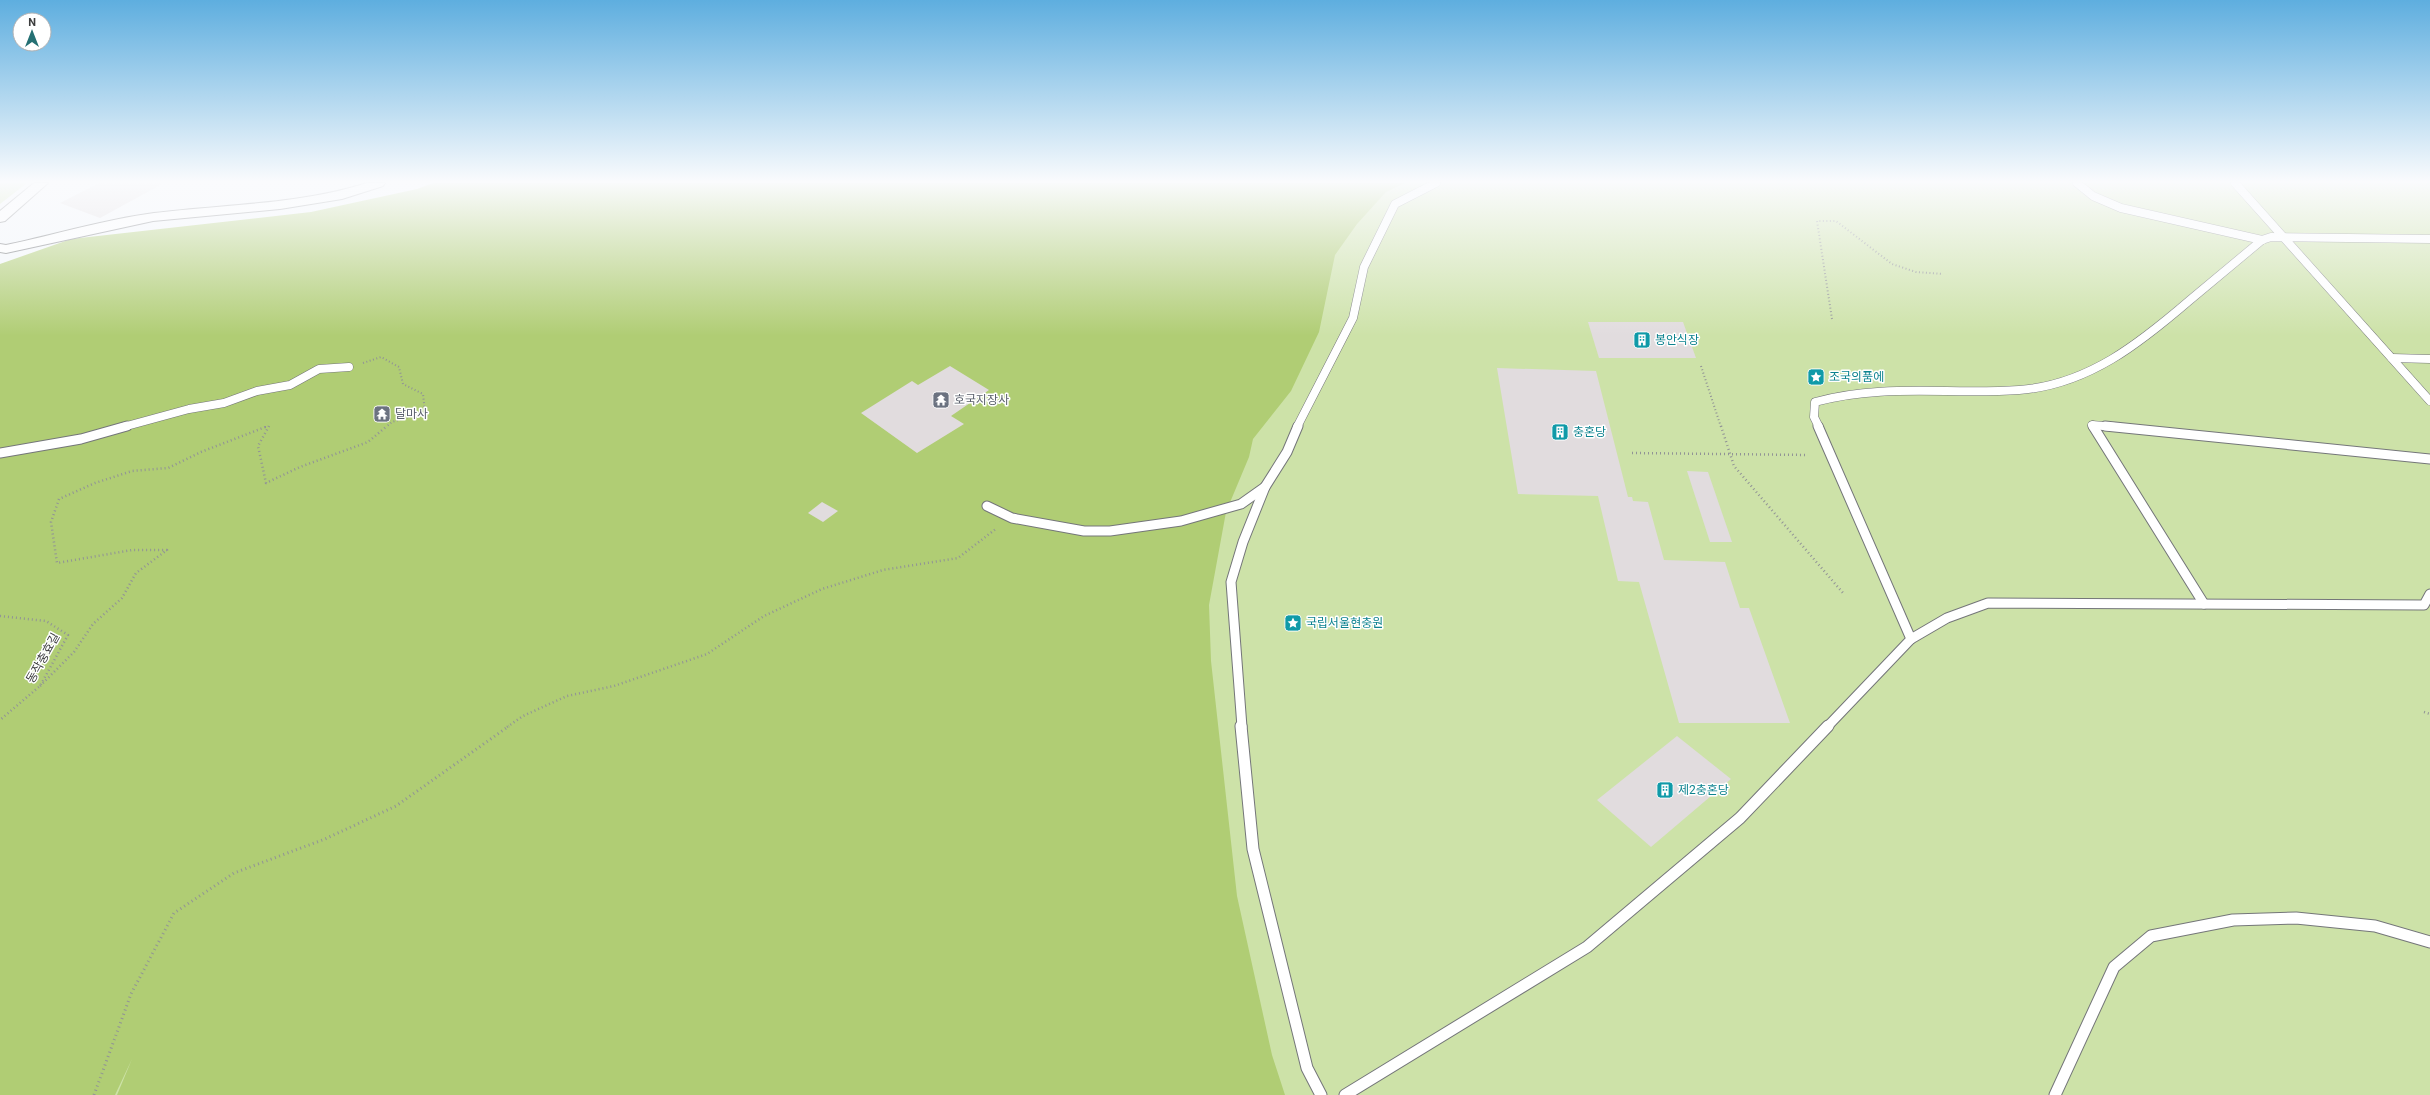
<svg xmlns="http://www.w3.org/2000/svg" width="2430" height="1095" font-family="Roboto,'Noto Sans KR',sans-serif">
<style>
.green{fill:#cde2a8}
.forest{fill:#b0cd74}
.building{fill:#e1dcde}
.lines{fill:none;stroke-linecap:round;stroke-linejoin:round}
.service-far2-casing{stroke:#747679;stroke-width:9}
.service-far1-casing{stroke:#747679;stroke-width:11}
.service-casing{stroke:#747679;stroke-width:13}
.minor-casing{stroke:#747679;stroke-width:2}
.path-far2{stroke:#919396;stroke-width:2;stroke-dasharray:1 2.5;stroke-linecap:butt}
.path-far1{stroke:#919396;stroke-width:2.5;stroke-dasharray:1 3;stroke-linecap:butt}
.path{stroke:#919396;stroke-width:3;stroke-dasharray:1 3.5;stroke-linecap:butt}
.service-far2{stroke:#fff;stroke-width:8}
.service-far1{stroke:#fff;stroke-width:9}
.service{stroke:#fff;stroke-width:11}
.minor{fill:#fff;fill-rule:evenodd}
.labels{text-anchor:middle;dominant-baseline:central;stroke-width:3;stroke-linejoin:round;paint-order:stroke}
.culture-label{font-size:12px;fill:#0d838f;stroke:#fff;text-anchor:start}
.worship-label{font-size:12px;fill:#5b616d;stroke:#fff;text-anchor:start}
.street-label{font-size:12px;fill:#3c3d3e;stroke:#fff}
</style>
<rect width="100%" height="100%" fill="#f4f7fb"/>
<g class="green">
<polygon points="0,183 27,183 0,204"/>
<polygon points="813,183 2430,183 2430,1095 0,1095"/>
</g>
<polygon class="forest" points="433,183 1405,183 1386,192 1357,224 1335,255 1319,332 1291,391 1253,439 1249,457 1226,512 1209,605 1211,661 1237,896 1272,1055 1285,1095 117,1095 132,1059 115,1095 0,1095 0,264 71,239 311,212 417,189"/>
<g class="building">
<polygon points="99,183 164,183 100,218 60,203"/>
<polygon points="1588,322 1683,322 1696,358 1599,358"/>
<polygon points="950,366 989,390 951,416 964,424 917,453 861,413 912,381 918,385"/>
<polygon points="1497,368 1596,371 1628,497 1632,497 1633,501 1648,502 1664,560 1725,562 1740,608 1749,608 1790,723 1679,723 1639,582 1618,581 1598,496 1518,494"/>
<polygon points="1687,471 1708,472 1732,542 1710,542"/>
<polygon points="822,502 838,511 823,522 808,513"/>
<polygon points="1677,736 1731,779 1651,847 1597,800"/>
</g>
<g class="lines">
<g class="service-far2-casing">
<g id="service-far2">
<polyline points="2077,183 2093,196 2121,208 2262,240"/>
<polyline points="2235,183 2430,401"/>
<polyline points="2392,358 2430,359"/>
<polyline points="123,427 189,409 224,403 257,391 290,385 319,369 349,367"/>
<polyline points="1297,427 1353,318 1364,267 1395,204 1436,183"/>
<path d="M1819,427L1814,417L1815,402C1883,383 1950,395 2019,390C2088,385 2140,343 2190,300C2214,280 2238,260 2262,240L2271,237L2430,239"/>
<polyline points="2093,427 2092,425 2115,427"/>
</g>
</g>
<g class="service-far1-casing">
<g id="service-far1">
<polyline points="1818,426 1911,639 1827,727"/>
<polyline points="2093,426 2204,604"/>
<polyline points="2105,426 2430,459"/>
<polyline points="0,453 81,439 127,426"/>
<polyline points="987,506 1012,518 1084,531 1110,531 1181,521 1241,504 1265,487"/>
<polyline points="1911,639 1947,618 1988,603 2424,605 2430,594"/>
<polyline points="1242,727 1231,582 1243,542 1265,487 1287,452 1298,426"/>
</g>
</g>
<g class="service-casing">
<g id="service">
<polyline points="1241,726 1253,849 1307,1068 1321,1095"/>
<polyline points="1345,1095 1587,947 1740,818 1828,726"/>
<polyline points="2055,1095 2114,967 2151,936 2233,920 2296,918 2375,926 2430,942"/>
</g>
</g>
<g class="minor-casing">
<g id="minor">
<polygon points="34,183 48,183 5,221 0,222 0,211"/>
<path d="M367,183H385L383,186L342,199L280,209L153,221L6,253L0,252V244L6,245C54,235 106,219 154,213C225,204 298,205 367,183Z"/>
</g>
</g>
<g class="path-far2">
<polyline points="1832,319 1817,221 1836,221 1892,264 1916,272 1943,274"/>
<polyline points="363,363 381,357 399,367 403,384 423,394 425,412 392,422 386,427"/>
<polyline points="1701,366 1721,427"/>
<polyline points="265,427 268,427"/>
</g>
<g class="path-far1">
<polyline points="269,426 258,446 266,483 300,467 368,442 387,426"/>
<polyline points="1721,426 1734,466 1843,593"/>
<polyline points="1632,453 1808,455"/>
<polyline points="0,616 46,621 68,635 40,686 0,720"/>
<polyline points="40,686 74,652 93,624 122,598 136,573 167,550 132,550 57,563 51,522 59,499 95,483 132,471 168,468 201,452 268,426"/>
<polyline points="2424,712 2430,714"/>
<polyline points="507,727 523,716 567,696 614,686 707,654 764,616 822,589 883,570 958,558 997,528"/>
</g>
<polyline class="path" points="94,1095 131,994 174,913 234,873 325,839 396,806 509,726"/>
<use href="#service-far2" class="service-far2"/>
<use href="#service-far1" class="service-far1"/>
<use href="#service" class="service"/>
<use href="#minor" class="minor"/>
</g>
<linearGradient id="sky" x2="0" y2="1"><stop stop-color="#5eaedf"/><stop offset="0.54" stop-color="#fafbfd"/><stop offset="1" stop-color="#fafbfd" stop-opacity="0"/></linearGradient>
<rect width="2430" height="336" fill="url(#sky)"/>
<defs>
<g id="building-square" transform="scale(0.9)"><rect x="-9" y="-9" width="18" height="18" rx="4" fill="#0f9aa8" stroke="#fff"/><path d="M-4-6H4V6H1V3H-1V6H-4ZM-2.5-4.3h1.7v1.8h-1.7ZM.8-4.3h1.7v1.8H.8ZM-2.5-1h1.7V.8h-1.7ZM.8-1h1.7V.8H.8Z" fill="#fff"/></g>
<g id="sight-square" transform="scale(0.9)"><rect x="-9" y="-9" width="18" height="18" rx="4" fill="#0f9aa8" stroke="#fff"/><path d="M0-6L1.8-2.2L6-1.7L2.9 1.2L3.7 5.4L0 3.3L-3.7 5.4L-2.9 1.2L-6-1.7L-1.8-2.2Z" fill="#fff"/></g>
<g id="temple-square" transform="scale(0.9)"><rect x="-9" y="-9" width="18" height="18" rx="4" fill="#6b7280" stroke="#fff"/><path d="M0-6L5-2H3V0L6.5 2.5H4V6H1.5V3h-3V6H-4V2.5H-6.5L-3 0V-2H-5Z" fill="#fff"/></g>
</defs>
<g fill-rule="evenodd">
<use href="#building-square" x="1642" y="340"/>
<use href="#sight-square" x="1816" y="377"/>
<use href="#temple-square" x="941" y="400"/>
<use href="#temple-square" x="382" y="414"/>
<use href="#building-square" x="1560" y="432"/>
<use href="#sight-square" x="1293" y="623"/>
<use href="#building-square" x="1665" y="790"/>
</g>
<g class="labels">
<g class="culture-label">
<text x="1655" y="340">봉안식장</text>
<text x="1829" y="377">조국의품에</text>
<text x="1573" y="432">충혼당</text>
<text x="1306" y="623">국립서울현충원</text>
<text x="1678" y="790">제2충혼당</text>
</g>
<g class="worship-label">
<text x="954" y="400">호국지장사</text>
<text x="395" y="414">달마사</text>
</g>
<g class="street-label">
<text transform="translate(43 658) rotate(-61)">동작충효길</text>
</g>
</g>
<g transform="translate(32 32)"><circle r="19" fill="#ffffff" stroke="#b1b1b2"/>
<path d="M0-3L7 15L0 10L-7 15Z" fill="#257073"/>
<text y="-6" font-size="11" font-weight="bold" text-anchor="middle" fill="#3c3d3e">N</text>
</g>
</svg>
